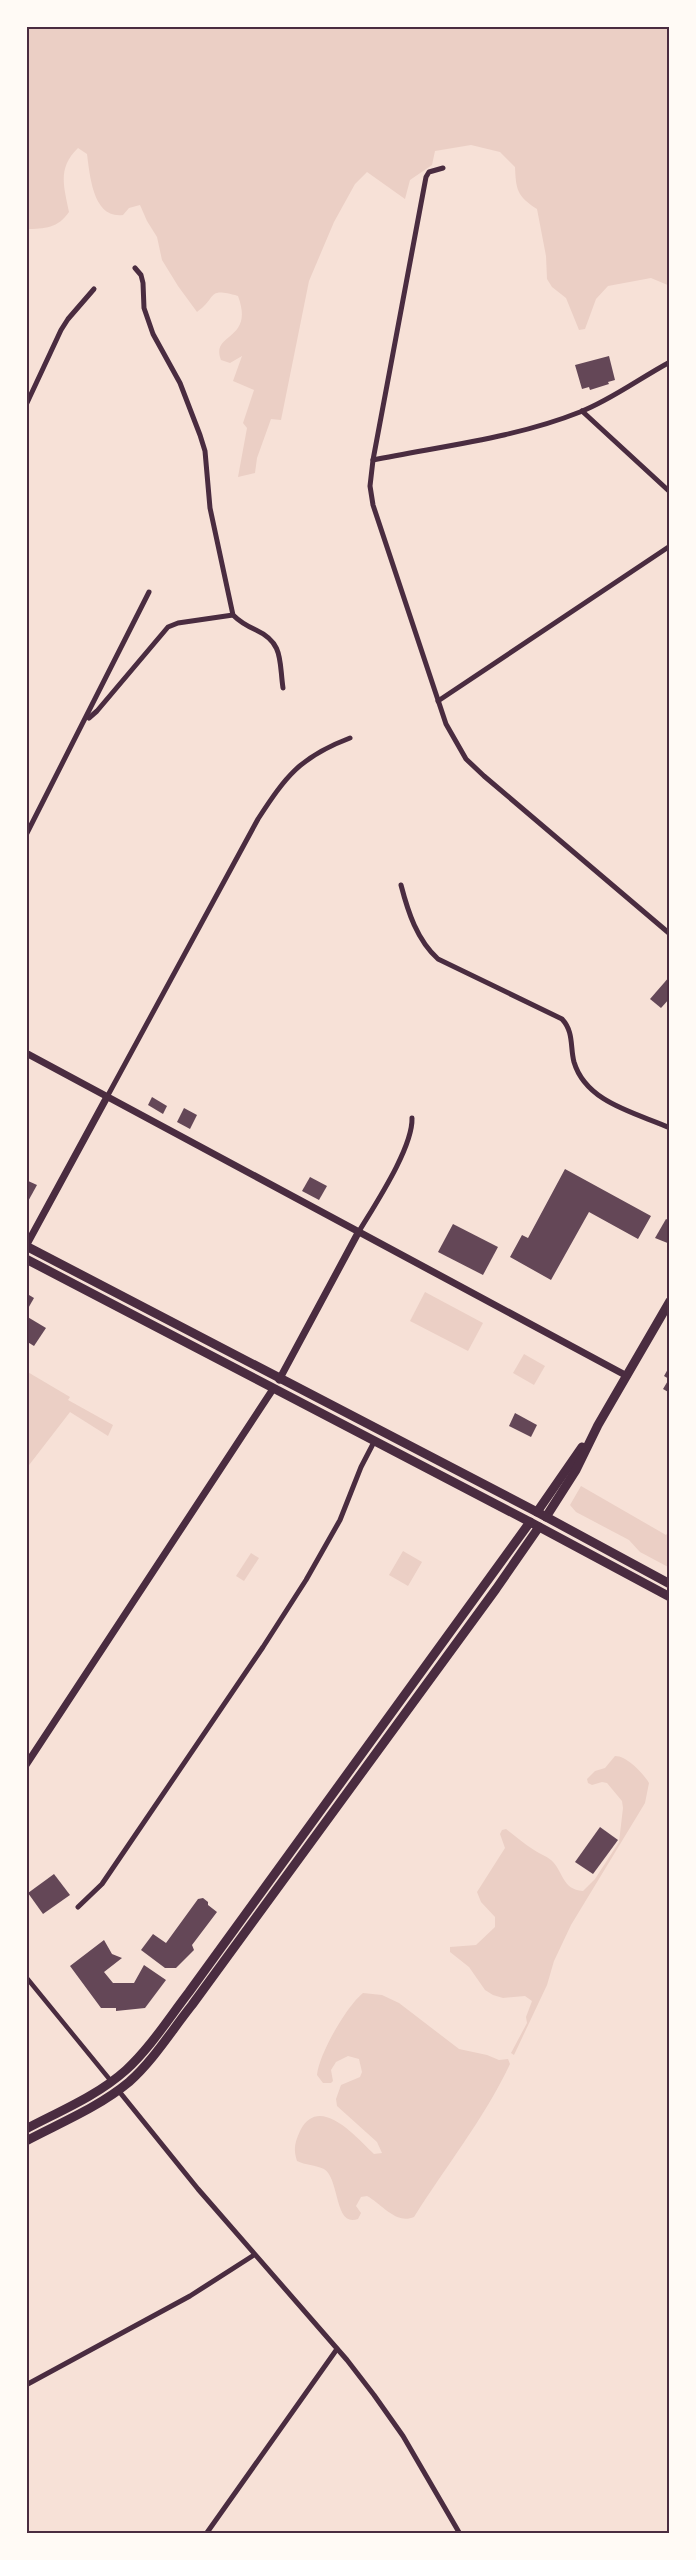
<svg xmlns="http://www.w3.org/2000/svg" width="696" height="2560" font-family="Literata,serif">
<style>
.green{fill:#ebcfc5}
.building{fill:#644757}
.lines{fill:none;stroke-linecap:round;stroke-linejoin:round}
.pedestrian{stroke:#4a2c40;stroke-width:4.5}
.minor{stroke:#4a2c40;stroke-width:5}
.tertiary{stroke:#4a2c40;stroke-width:7}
.secondary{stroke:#4a2c40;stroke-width:9}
.primary{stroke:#4a2c40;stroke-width:9}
.neatline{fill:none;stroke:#4a2c40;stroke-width:2}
</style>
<rect width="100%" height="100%" fill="#f7e1d7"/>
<g class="green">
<path d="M26,26H670V286L651,278L608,286L596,299L585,329L579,330L566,298L552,287L547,279L546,256L537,209C517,196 516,190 515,167L500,152L471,145L435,151L432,165L410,180L405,199L367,172L355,184L334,222L309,281L281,420L271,419L257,458L255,473L238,477L247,428L243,423L254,390L233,381L242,356L230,363L221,360C210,332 255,342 238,296C206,287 218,297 197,312L178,286L162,260L157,237L147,221L140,205L129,208L123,215C93,219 90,176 87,154L78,148C57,168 64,187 69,212C58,228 45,229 26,229Z"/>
<polygon points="425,1292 483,1323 468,1351 410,1321"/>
<polygon points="524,1354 545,1366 534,1385 513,1373"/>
<polygon points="26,1371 70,1397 68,1400 113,1425 108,1436 70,1412 26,1469"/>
<polygon points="581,1486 666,1535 670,1530 670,1568 640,1552 629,1540 576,1512 570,1505"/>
<polygon points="403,1551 422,1562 408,1586 389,1575"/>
<polygon points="251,1553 259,1558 244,1581 236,1576"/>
<path d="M615,1756C627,1756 643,1773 649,1783L645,1803L571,1925L554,1961L547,1985L514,2055L511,2053L527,2023L526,2017L532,2001L525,1996L503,1998L493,1995L485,1990L469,1967L450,1952V1947L476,1945L495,1927V1917L481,1902L477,1892L505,1848L500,1834L502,1830L506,1829C515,1836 524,1844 534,1850C540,1854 546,1856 551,1860C563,1870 562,1890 583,1891L595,1879L619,1842L623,1808L622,1801L607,1783L602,1782L592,1785L588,1783L587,1779L595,1771L605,1768Z"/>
<path d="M363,1993L382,1995L399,2003L459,2049L487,2055L499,2060L508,2059L510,2064C484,2119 446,2166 414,2217C396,2225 382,2204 367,2196L361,2197L356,2206L361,2213L358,2219C334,2228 340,2179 324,2169C316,2165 305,2165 297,2161C293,2149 295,2142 300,2131C319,2093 356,2137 374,2154L382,2153L377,2142L337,2106L336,2099L341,2085L360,2077L362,2072L359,2059L348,2056L336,2062L331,2070L333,2081L331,2083H323L317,2075C319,2054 346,2007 363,1993Z"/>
</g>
<g class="building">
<polygon points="609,356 615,380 608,382 609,384 590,390 589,387 582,389 575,365"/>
<polygon points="670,976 670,998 661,1008 650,999"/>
<polygon points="152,1097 167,1106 163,1114 148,1105"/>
<polygon points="184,1108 197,1115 190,1129 177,1122"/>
<polygon points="565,1169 651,1216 638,1239 589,1212 551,1280 510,1257 522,1235 528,1238"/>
<polygon points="310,1177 327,1186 319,1200 302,1191"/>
<polygon points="26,1180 37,1185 26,1205"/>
<polygon points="666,1219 670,1221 670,1244 655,1238"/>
<polygon points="453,1224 498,1247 483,1275 438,1252"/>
<polygon points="29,1295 34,1298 26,1312 26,1299"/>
<polygon points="26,1316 46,1328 34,1346 26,1341"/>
<polygon points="668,1369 670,1370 670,1393 663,1389 669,1379 664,1376"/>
<polygon points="515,1413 537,1425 531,1437 509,1426"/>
<polygon points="600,1827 618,1840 593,1874 575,1862"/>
<polygon points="54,1874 70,1895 43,1914 28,1893"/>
<polygon points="203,1898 208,1902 208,1905 217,1912 192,1945 194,1950 176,1968 165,1968 141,1950 153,1934 166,1943 198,1899"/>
<polygon points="104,1940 112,1954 122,1958 104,1972 113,1983 134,1983 144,1965 166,1980 145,2008 116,2011 116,2008 101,2008 70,1966"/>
</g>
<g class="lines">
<polyline class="pedestrian" points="26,1977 111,2081"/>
<g class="minor">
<polyline points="443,168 429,172 426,177 373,460 370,486 373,505 446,724 466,759 484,776 670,934"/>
<path d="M135,268L141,275L143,283L144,308L153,334L180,383L200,435L205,451L210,508L233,615C240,622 247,626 256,630C284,643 279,661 283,688"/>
<polyline points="26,405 61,330 68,319 94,289"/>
<polyline points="582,411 670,492"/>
<path d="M373,460C442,446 515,438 580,412C611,400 640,378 670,362"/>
<polyline points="438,701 670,546"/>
<polyline points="89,718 97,711 168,627 178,623 233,615"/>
<polyline points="26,835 149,592"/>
<path d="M401,885C408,912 417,940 438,959L562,1019C574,1032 570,1047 574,1062C586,1103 637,1113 670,1128"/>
<path d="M107,1097L258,819C286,776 300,757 350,738"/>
<path d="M358,1233C374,1206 413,1148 412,1118"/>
<polyline points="78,1907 102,1884 263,1647 306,1580 340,1520 361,1467 374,1442"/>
<polyline points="118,2090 198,2189 347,2360 374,2395 403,2436 460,2534"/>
<polyline points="26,2385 190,2296 254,2255"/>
<polyline points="206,2534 337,2349"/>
</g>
<g class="tertiary">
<polyline points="26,1053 627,1376"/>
<polyline points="26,1246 107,1097"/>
<polyline points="279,1380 358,1233"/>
<polyline points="26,1765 273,1389"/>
</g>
<g class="secondary">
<polyline points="537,1512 582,1447"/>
<polyline points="546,1517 576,1470 598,1425 670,1301"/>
<path d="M26,2129C60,2111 97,2096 126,2070C150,2048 169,2018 189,1992L530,1522"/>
<path d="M26,2141C60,2123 99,2107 129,2082C153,2061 172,2030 192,2005L496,1589L539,1527"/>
</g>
<g class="primary">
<polyline points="26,1246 537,1512 670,1584"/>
<polyline points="26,1259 530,1522 670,1597"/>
</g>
</g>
<rect width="696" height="2560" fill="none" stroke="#fffaf5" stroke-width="55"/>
<rect x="28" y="28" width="640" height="2504" class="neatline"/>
</svg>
